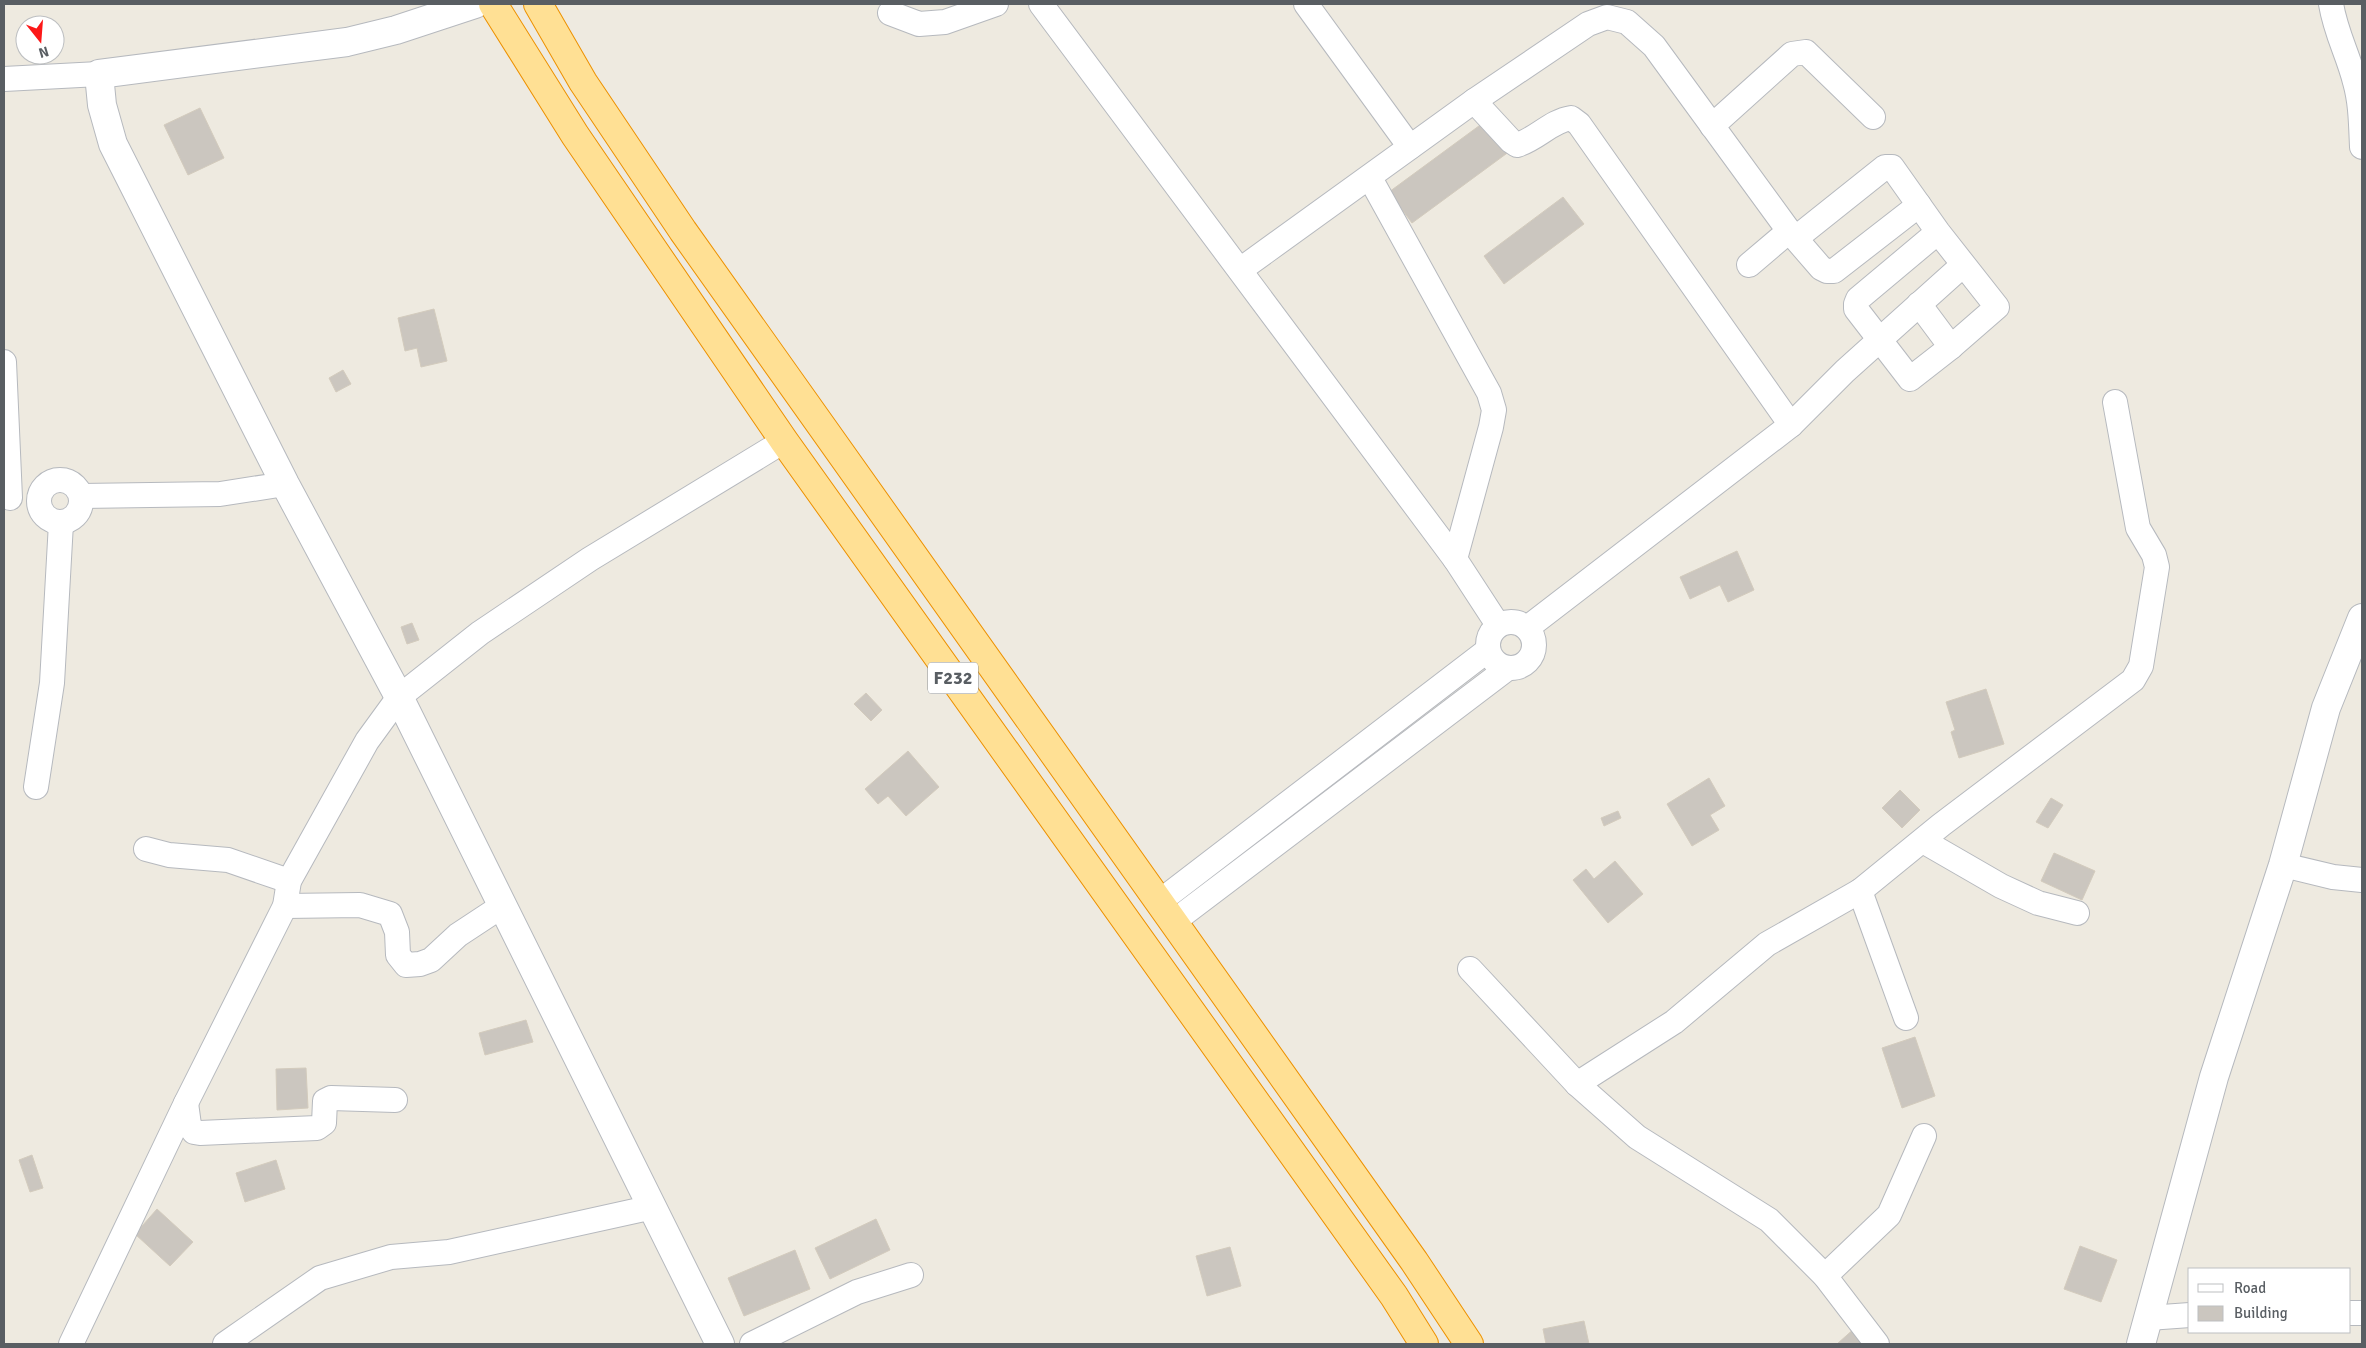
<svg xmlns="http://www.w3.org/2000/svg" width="2366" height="1348" font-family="Signika,sans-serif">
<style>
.building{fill:#cbc6bf;stroke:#d3cbbd}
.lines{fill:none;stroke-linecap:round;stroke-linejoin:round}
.minor-casing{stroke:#b6b9be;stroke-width:26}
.tertiary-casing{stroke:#b6b9be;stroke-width:30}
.trunk-casing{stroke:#ed9100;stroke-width:30}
.minor{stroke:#fff;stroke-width:24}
.tertiary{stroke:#fff;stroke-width:28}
.trunk{stroke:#ffe094;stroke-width:28}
.labels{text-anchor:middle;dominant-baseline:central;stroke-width:5;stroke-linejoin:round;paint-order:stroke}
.shield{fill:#fff;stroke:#8b8e92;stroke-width:1}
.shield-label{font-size:18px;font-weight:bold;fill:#595e63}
</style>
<rect width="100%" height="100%" fill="#eeeae0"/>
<g class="building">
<polygon points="200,108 224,158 188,175 164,125"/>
<polygon points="1487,120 1510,151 1412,223 1389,192"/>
<polygon points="1563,197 1584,224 1504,284 1484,256"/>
<polygon points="434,309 447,361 421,367 417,348 405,351 398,318"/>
<polygon points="343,370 351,384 336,392 329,378"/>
<polygon points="1737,551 1754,590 1728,602 1720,585 1690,599 1680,577"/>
<polygon points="412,623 419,640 407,644 401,627"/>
<polygon points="1986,689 2004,744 1959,758 1951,732 1955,730 1946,702"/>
<polygon points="866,693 882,710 871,721 854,704"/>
<polygon points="908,751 939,787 906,816 888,796 878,804 865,789"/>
<polygon points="1709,778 1725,806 1710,815 1719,830 1692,846 1667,804"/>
<polygon points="1900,790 1920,810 1902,828 1882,808"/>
<polygon points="2051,798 2063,805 2048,828 2036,822"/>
<polygon points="1618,811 1621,818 1604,826 1601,818"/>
<polygon points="2054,853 2095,871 2082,900 2041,881"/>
<polygon points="1615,861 1643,894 1608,923 1573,880 1586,869 1594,879"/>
<polygon points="526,1020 533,1042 485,1055 479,1033"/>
<polygon points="1915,1037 1935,1096 1902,1108 1882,1048"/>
<polygon points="306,1068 308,1108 277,1110 276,1069"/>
<polygon points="32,1155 43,1188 30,1192 19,1160"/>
<polygon points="276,1160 285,1189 245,1202 236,1173"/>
<polygon points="157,1209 193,1242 170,1266 135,1234"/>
<polygon points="876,1219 890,1250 830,1279 815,1248"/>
<polygon points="2080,1246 2117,1260 2101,1302 2064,1289"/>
<polygon points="1230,1247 1241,1286 1207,1296 1196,1256"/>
<polygon points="795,1250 810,1289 744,1316 728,1278"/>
<polygon points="1584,1321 1589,1344 1546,1344 1543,1329"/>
<polygon points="1856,1327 1876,1344 1837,1344"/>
</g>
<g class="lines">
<g class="minor-casing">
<g id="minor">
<polyline points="1041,4 1455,559 1498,625"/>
<polyline points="1306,4 1410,147"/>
<path d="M2331,4C2336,34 2348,54 2355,82C2361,103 2361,125 2362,147"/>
<polyline points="890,13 919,24 945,22 996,4"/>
<polyline points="4,79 99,74"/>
<path d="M1474,101L1511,141L1517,145C1537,139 1551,121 1571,118L1579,124L1791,425"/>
<polyline points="1712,126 1792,54 1806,52 1873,117"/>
<polyline points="1370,178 1489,393 1494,410 1491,427 1455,559"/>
<polyline points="1796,238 1885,167 1892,167 1938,232 1997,307 1951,347 1910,379 1856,309 1856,304 1858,299 1938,232"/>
<polyline points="1749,265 1789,231"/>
<polyline points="1240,270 1474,101 1588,24 1607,17 1627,22 1654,46 1789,231 1821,268 1827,271 1834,271 1919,205"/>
<polyline points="1919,304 1951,347"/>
<polyline points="4,362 10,498"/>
<circle cx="60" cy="501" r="21"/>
<polyline points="81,496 220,494 285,484"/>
<circle cx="1511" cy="645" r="23"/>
<polyline points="1527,628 1791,425 1845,371 1963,265"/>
<polyline points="36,787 52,683 61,523"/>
<polyline points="1923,841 2001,886 2038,903 2077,913"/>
<polyline points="146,849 169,855 228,860 289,881"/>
<polyline points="2283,865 2333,877 2362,880"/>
<polyline points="1860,891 1906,1018"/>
<polyline points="1159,902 1488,650"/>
<polyline points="285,906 360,905 390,914 397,932 398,955 406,965 420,964 431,960 458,935 502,906"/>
<polyline points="1173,922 1508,668"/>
<polyline points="1470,969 1577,1084 1637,1137 1769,1220 1825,1276 1877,1344"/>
<polyline points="1577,1084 1674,1022 1767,944 1860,891 1941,825 2133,680 2141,666 2157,567 2154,555 2138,528 2115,402"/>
<polyline points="186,1103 189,1125 194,1132 200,1133 317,1128 324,1123 325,1101 331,1098 395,1100"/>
<polyline points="1825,1276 1889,1215 1924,1136"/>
<polyline points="2350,1313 2362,1313"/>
<polyline points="2148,1318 2190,1315"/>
<polyline points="71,1344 186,1103 285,906 289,881 367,741 399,697 480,633 590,559 784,441"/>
<polyline points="225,1344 320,1278 391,1257 449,1252 653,1207"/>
<polyline points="752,1344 857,1292 911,1275"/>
</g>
</g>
<g class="tertiary-casing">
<g id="tertiary">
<polyline points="475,4 396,30 347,42 99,74 102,105 113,144 285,484 399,697 720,1344"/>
<polyline points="2141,1344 2214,1077 2283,865 2326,708 2362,618"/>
</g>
</g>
<g class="trunk-casing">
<g id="trunk">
<polyline points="493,4 575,135 784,441 1394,1296 1424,1344"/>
<polyline points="538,4 583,82 683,231 1414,1261 1469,1344"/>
</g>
</g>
<use href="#minor" class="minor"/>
<use href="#tertiary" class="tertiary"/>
<use href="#trunk" class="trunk"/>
</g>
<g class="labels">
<rect class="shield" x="928" y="662.5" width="50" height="31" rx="4"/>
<g class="shield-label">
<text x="953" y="678">F232</text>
</g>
</g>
<rect width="2366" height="1348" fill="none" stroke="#595e63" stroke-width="10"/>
<rect x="2188" y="1268" width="162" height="65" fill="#ffffff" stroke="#bdbfc1"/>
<rect x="2198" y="1284" width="25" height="8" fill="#ffffff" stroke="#bdbfc1"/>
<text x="2234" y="1293" font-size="15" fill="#595e63">Road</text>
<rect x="2198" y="1306" width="25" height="15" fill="#cbc6bf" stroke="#bdbfc1"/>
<text x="2234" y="1318" font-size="15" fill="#595e63">Building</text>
<g transform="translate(40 40) rotate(163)"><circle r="24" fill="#ffffff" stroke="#bdbfc1"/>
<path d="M0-4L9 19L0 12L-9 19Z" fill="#fc1818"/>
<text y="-8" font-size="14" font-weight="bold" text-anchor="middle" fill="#595e63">N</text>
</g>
</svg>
